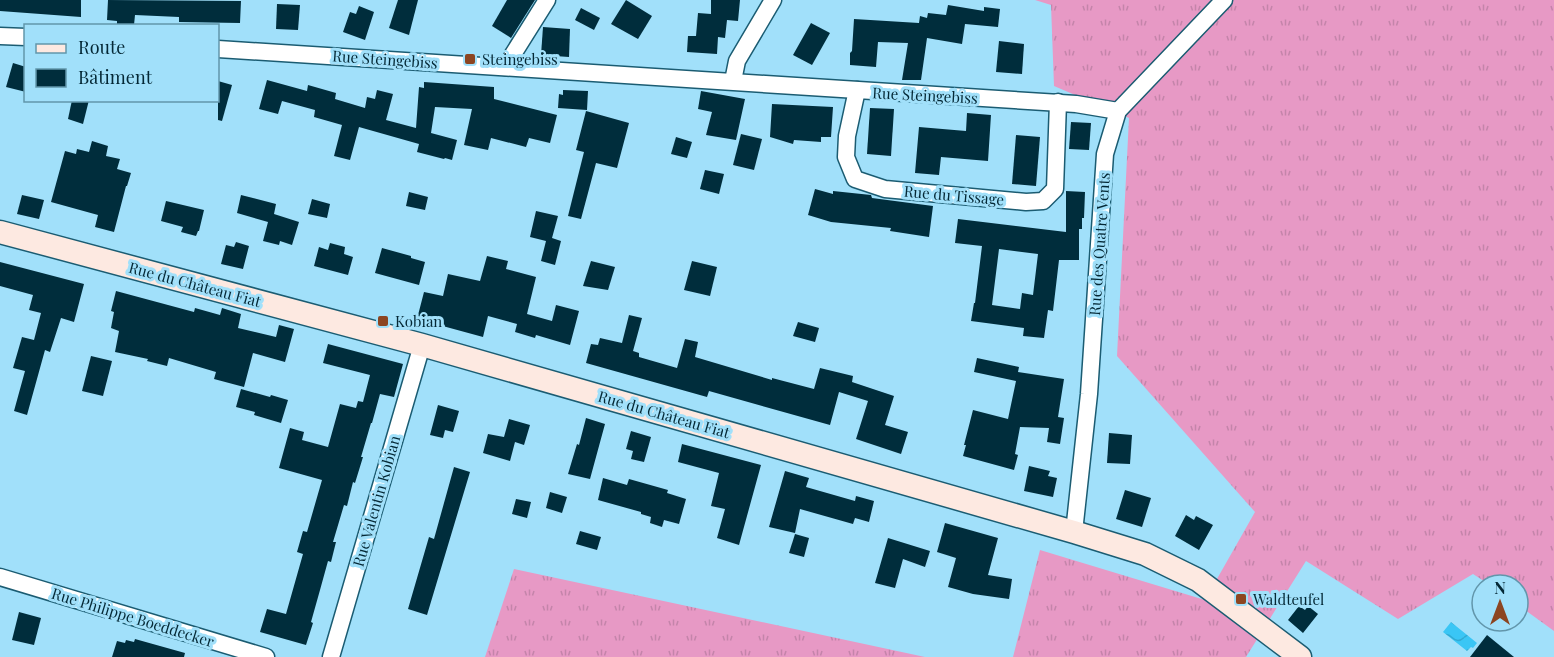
<svg xmlns="http://www.w3.org/2000/svg" width="1554" height="657" font-family="'Playfair Display',serif">
<style>
.grass{fill:url(#grass-tufts)}
.water{fill:url(#water-waves)}
.building{fill:#002d3c;fill-rule:evenodd}
.lines{fill:none;stroke-linecap:round;stroke-linejoin:round}
.street-casing{stroke:#1b5c72;stroke-width:19}
.secondary-casing{stroke:#1b5c72;stroke-width:25}
.street{stroke:#fff;stroke-width:16}
.secondary{stroke:#fde9e1;stroke-width:22}
.poi-dot{fill:#8c4521;stroke:#a1e0fa;stroke-width:2}
.labels{text-anchor:middle;dominant-baseline:central;stroke-width:6;stroke-linejoin:round;paint-order:stroke}
.street-label{font-size:15px;fill:#042835;stroke:#a1e0fa}
.poi-label{font-size:15px;fill:#042835;stroke:#a1e0fa;text-anchor:start}
</style>
<defs>
<pattern id="grass-tufts" width="24" height="20" patternUnits="userSpaceOnUse" patternTransform="scale(1.5)"><rect width="24" height="20" fill="#e799c5"/><path d="M3 7l-1-3M5 7V3M7 7l1-3M15 17l-1-3M17 17v-4M19 17l1-3" fill="none" stroke="#c484aa"/></pattern>
<pattern id="water-waves" width="16" height="10" patternUnits="userSpaceOnUse" patternTransform="scale(1.5)"><rect width="16" height="10" fill="#3ac6f5"/><path d="M0 5q4-4 8 0t8 0" fill="none" stroke="#31aad3"/></pattern>
</defs>
<rect width="100%" height="100%" fill="#a1e0fa"/>
<g class="grass">
<polygon points="1035,0 1554,0 1554,631 1518,605 1518,585 1490,585 1473,574 1398,619 1306,561 1246,657 1013,657 1040,550 1205,600 1255,512 1117,356 1129,118 1054,86 1051,5"/>
<polygon points="514,569 925,657 485,657"/>
</g>
<polygon class="water" points="1451,622 1477,643 1473,648 1471,647 1467,651 1443,632"/>
<g class="building">
<polygon points="0,0 81,0 81,17 0,11"/>
<polygon points="108,0 241,1 240,23 179,22 179,17 135,15 134,25 117,24 117,21 107,20"/>
<polygon points="398,0 418,0 409,35 389,28"/>
<polygon points="507,0 535,0 511,38 492,26"/>
<polygon points="626,0 652,16 638,39 611,24"/>
<polygon points="711,0 740,0 738,21 727,20 725,38 718,37 717,54 687,52 688,36 696,36 698,13 711,14"/>
<polygon points="277,4 300,5 298,30 276,29"/>
<polygon points="948,5 984,11 984,7 1000,9 998,27 965,24 962,44 927,38 921,80 902,80 908,43 878,42 876,67 850,65 850,53 852,51 854,19 919,23 920,16 927,18 928,13 946,15"/>
<polygon points="359,6 374,12 365,40 343,32 350,12 356,14"/>
<polygon points="581,8 600,18 594,30 575,20"/>
<polygon points="811,23 830,33 812,65 793,55"/>
<polygon points="543,27 570,29 569,57 541,55"/>
<polygon points="999,41 1024,44 1022,74 996,72"/>
<polygon points="13,63 26,67 26,92 6,87"/>
<polygon points="267,80 307,91 308,85 336,93 335,99 365,108 367,97 375,99 377,90 393,94 386,120 416,128 419,87 424,88 424,82 494,87 494,99 557,115 550,143 529,138 526,147 491,138 488,150 464,145 472,109 435,107 431,133 457,140 452,160 445,158 444,159 417,152 419,144 359,127 350,160 334,156 342,125 314,117 315,110 282,101 278,114 259,109"/>
<polygon points="218,81 232,85 222,121 218,120"/>
<polygon points="563,90 588,91 587,110 558,108 559,94 563,95"/>
<polygon points="701,91 745,99 736,140 706,135 712,112 698,109"/>
<polygon points="72,100 89,100 83,124 68,119"/>
<polygon points="772,104 833,107 831,137 821,137 821,142 794,140 793,144 770,137"/>
<polygon points="870,108 894,109 891,156 867,154"/>
<polygon points="586,111 629,123 617,168 596,163 581,219 568,216 584,152 576,150"/>
<polygon points="967,113 991,115 988,161 941,157 939,175 915,173 919,127 966,131"/>
<polygon points="1071,122 1091,123 1089,150 1069,149"/>
<polygon points="741,134 762,139 754,170 733,165"/>
<polygon points="1016,135 1040,137 1036,186 1012,184"/>
<polygon points="676,137 692,142 687,158 671,154"/>
<polygon points="92,141 108,146 106,156 120,159 117,169 131,173 127,186 126,186 114,232 95,227 98,215 51,202 65,151 76,154 77,149 89,152"/>
<polygon points="705,170 724,174 719,194 700,189"/>
<polygon points="815,189 833,194 833,191 871,195 872,198 933,206 929,237 890,231 891,228 831,222 808,215"/>
<path d="M1066,191L1085,192L1084,218H1082V229H1079V260H1059L1053,311L1048,310L1044,338L1023,336L1024,328L971,321L974,303H975L982,246L955,243L958,219L1066,232ZM999,249L1038,254L1033,295L1022,293L1020,309L992,305Z"/>
<polygon points="409,192 428,197 425,210 406,206"/>
<polygon points="22,195 44,200 39,219 17,214"/>
<polygon points="241,195 276,204 274,214 299,222 292,245 280,241 279,245 263,241 268,222 237,213"/>
<polygon points="312,199 330,204 327,218 308,214"/>
<polygon points="166,201 204,210 199,231 198,231 196,236 181,232 183,227 161,221"/>
<polygon points="536,211 558,216 552,238 561,241 555,265 541,261 546,241 530,237"/>
<polygon points="236,242 249,246 243,269 221,264 226,245 234,247"/>
<polygon points="330,243 345,247 344,254 353,257 348,275 314,266 319,247 328,250"/>
<polygon points="382,248 411,256 411,258 425,262 419,285 375,273"/>
<polygon points="487,256 508,261 506,269 536,277 527,314 552,321 556,305 579,311 570,345 536,335 535,338 515,332 517,324 488,316 483,337 417,319 424,292 443,296 448,274 480,281"/>
<polygon points="591,261 615,267 608,290 583,286"/>
<polygon points="692,261 717,267 710,296 684,290"/>
<polygon points="0,262 84,284 74,322 61,318 50,352 45,350 27,415 14,411 25,371 13,368 22,337 34,340 41,313 29,310 33,295 0,286"/>
<polygon points="116,291 194,312 195,308 220,315 222,308 241,314 238,328 276,337 279,325 294,329 285,362 253,353 244,387 214,379 216,372 169,358 167,366 147,361 148,359 115,352 119,331 111,328 114,312 111,311"/>
<polygon points="629,315 642,318 633,351 639,353 639,357 677,368 685,339 698,342 695,357 772,380 772,378 814,389 820,368 853,376 852,382 894,396 885,425 908,432 901,454 856,439 868,401 839,392 830,425 709,391 707,397 586,363 591,344 598,345 600,338 622,343"/>
<polygon points="798,322 819,328 815,342 793,336"/>
<polygon points="328,344 403,364 394,397 380,394 372,423 371,423 361,457 363,457 355,483 353,482 347,506 344,505 333,542 336,542 331,562 328,561 320,590 311,622 313,623 306,645 260,632 267,609 286,614 303,554 297,552 303,531 307,532 322,480 279,468 290,428 304,432 302,440 328,447 340,404 356,408 358,401 363,402 370,375 323,363"/>
<polygon points="91,356 112,361 103,396 82,391"/>
<polygon points="977,358 1019,367 1018,372 1064,379 1058,417 1064,418 1060,444 1047,442 1049,428 1020,427 1015,454 1018,455 1014,470 963,456 966,445 964,445 973,410 1008,419 1016,381 974,372"/>
<polygon points="241,389 270,397 271,395 288,400 281,423 254,415 255,412 236,407"/>
<polygon points="438,405 459,411 453,432 445,430 443,438 430,435"/>
<polygon points="586,418 605,424 590,479 568,474 577,444 579,445"/>
<polygon points="509,419 530,425 524,445 515,442 510,461 483,453 488,434 504,437"/>
<polygon points="631,431 651,437 644,462 631,459 633,451 626,449"/>
<polygon points="1109,433 1132,435 1130,464 1107,463"/>
<polygon points="682,444 761,465 739,545 717,538 725,509 711,506 719,473 678,462"/>
<polygon points="1029,466 1050,471 1048,476 1057,478 1053,497 1024,491"/>
<polygon points="454,467 470,472 427,615 408,609 429,537 434,539"/>
<polygon points="785,471 809,478 806,487 855,501 856,496 874,501 869,522 855,518 853,524 800,509 795,533 769,527"/>
<polygon points="603,478 627,485 629,479 668,490 667,493 686,499 679,524 664,520 662,527 650,523 651,517 641,514 641,512 598,500"/>
<polygon points="1125,490 1151,498 1142,527 1116,519"/>
<polygon points="550,492 567,497 562,513 546,508"/>
<polygon points="516,499 531,502 527,518 512,514"/>
<polygon points="1186,515 1194,520 1196,516 1213,525 1199,550 1175,536"/>
<polygon points="945,523 998,538 988,575 1012,579 1009,599 973,594 948,587 956,558 937,552"/>
<polygon points="580,531 601,537 597,550 576,544"/>
<polygon points="795,534 809,538 804,557 789,553"/>
<polygon points="888,538 930,551 925,567 903,559 895,588 875,583"/>
<polygon points="1299,606 1305,610 1308,606 1318,614 1303,633 1288,620"/>
<polygon points="19,612 41,618 34,645 12,640"/>
<polygon points="1487,635 1514,657 1470,657"/>
<polygon points="135,639 185,653 184,657 112,657 117,641 125,643 126,640 134,642"/>
</g>
<g class="lines">
<g class="street-casing">
<g id="street">
<polyline points="0,36 26,37"/>
<polyline points="218,49 1076,104 1118,111"/>
<polyline points="505,67 547,0"/>
<polyline points="733,81 737,61 773,0"/>
<polyline points="857,90 847,136 846,157 855,179 885,189 1026,202 1043,201 1055,189 1058,102"/>
<polyline points="1074,532 1089,394 1105,154 1118,111 1224,0"/>
<polyline points="0,577 266,657"/>
<polyline points="331,657 422,345"/>
</g>
</g>
<g class="secondary-casing">
<polyline id="secondary" points="0,232 422,345 1074,532 1145,554 1198,580 1300,657"/>
</g>
<use href="#street" class="street"/>
<use href="#secondary" class="secondary"/>
</g>
<g class="poi-dot">
<rect x="464" y="53" width="12" height="12" rx="3"/>
<rect x="377" y="315" width="12" height="12" rx="3"/>
<rect x="1235" y="593" width="12" height="12" rx="3"/>
</g>
<g class="labels">
<g class="street-label">
<text transform="translate(385 59) rotate(4)">Rue Steingebiss</text>
<text transform="translate(925 95) rotate(3)">Rue Steingebiss</text>
<text transform="translate(954 195) rotate(5)">Rue du Tissage</text>
<text transform="translate(1099 244) rotate(-86)">Rue des Quatre Vents</text>
<text transform="translate(195 284) rotate(15)">Rue du Château Fiat</text>
<text transform="translate(664 414) rotate(16)">Rue du Château Fiat</text>
<text transform="translate(376 501) rotate(-74)">Rue Valentin Kobian</text>
<text transform="translate(133 617) rotate(17)">Rue Philippe Boeddecker</text>
</g>
<g class="poi-label">
<text x="482" y="59">Steingebiss</text>
<text x="395" y="321">Kobian</text>
<text x="1253" y="599">Waldteufel</text>
</g>
</g>
<rect x="24" y="24" width="195" height="78" fill="#a1e0fa" stroke="#6296ab" stroke-width="1.5"/>
<rect x="36" y="44" width="30" height="9" fill="#fde9e1" stroke="#6296ab" stroke-width="1.5"/>
<text x="78" y="54" font-size="18" fill="#042835">Route</text>
<rect x="36" y="69" width="30" height="18" fill="#002d3c" stroke="#6296ab" stroke-width="1.5"/>
<text x="78" y="84" font-size="18" fill="#042835">Bâtiment</text>
<g transform="translate(1500 603)"><circle r="28" fill="#a1e0fa" stroke="#6296ab" stroke-width="1.5"/>
<path d="M0-4.5L10 22L0 15L-10 22Z" fill="#8c4521"/>
<text y="-9" font-size="16" font-weight="bold" text-anchor="middle" fill="#042835">N</text>
</g>
</svg>
